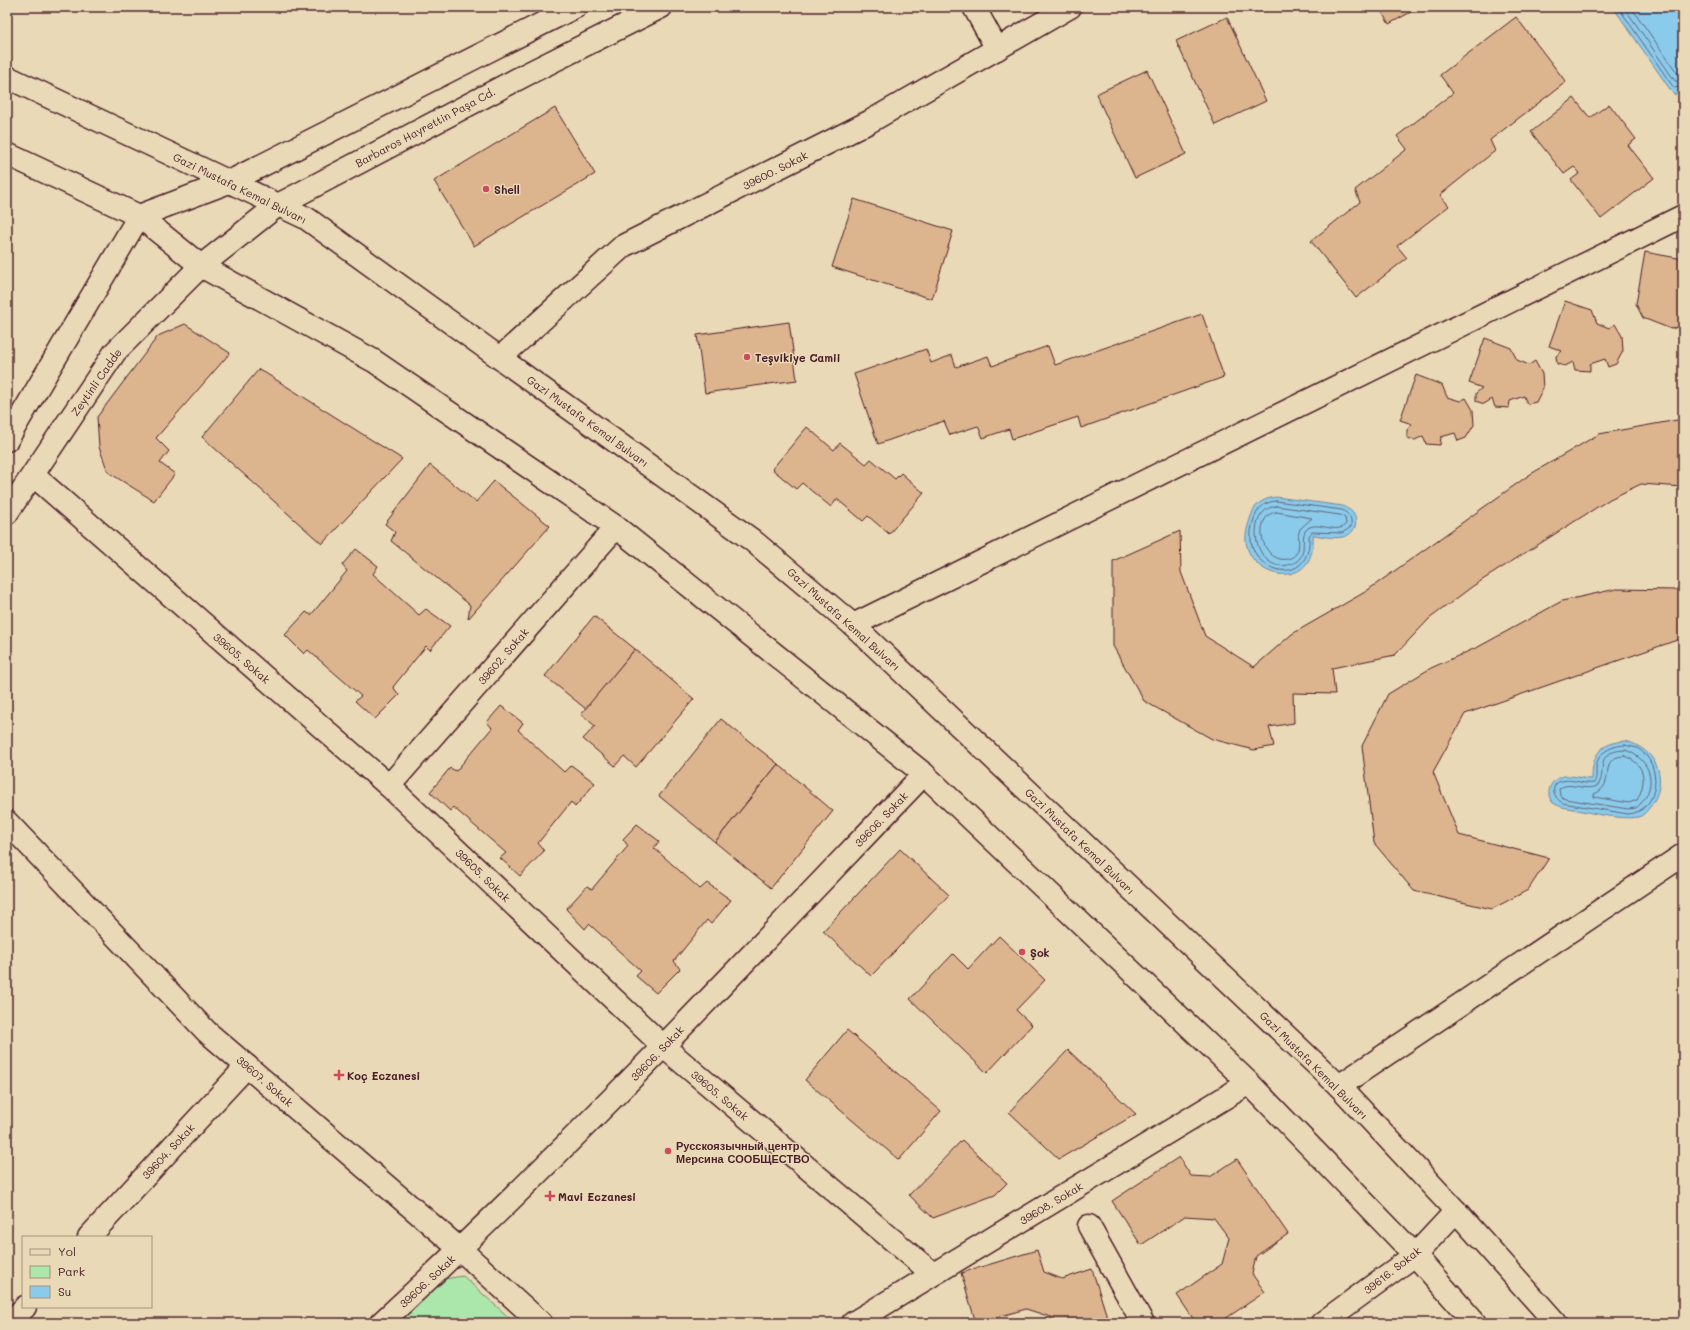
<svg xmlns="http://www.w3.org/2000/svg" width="1690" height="1330" font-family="Mali,sans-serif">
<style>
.green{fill:#abe6ab;stroke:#7a826b}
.water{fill:#8acbeb;stroke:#70869e}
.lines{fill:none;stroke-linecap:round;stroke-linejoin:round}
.shore{stroke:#646478;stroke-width:1}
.building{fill:#dcb48d;stroke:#4a1f2b}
.minor-casing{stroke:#4a1f2b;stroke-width:25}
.highway-casing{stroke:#4a1f2b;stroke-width:25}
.minor{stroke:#ead9b6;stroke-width:22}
.highway{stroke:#ead9b6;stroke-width:22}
.poi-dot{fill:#d1495b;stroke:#ead9b6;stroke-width:1.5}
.labels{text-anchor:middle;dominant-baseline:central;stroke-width:3;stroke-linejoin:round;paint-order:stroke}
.street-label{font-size:11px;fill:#4a1f2b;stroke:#ead9b6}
.poi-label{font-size:11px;font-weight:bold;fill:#4a1f2b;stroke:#ead9b6;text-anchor:start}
</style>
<rect width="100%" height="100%" fill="#ead9b6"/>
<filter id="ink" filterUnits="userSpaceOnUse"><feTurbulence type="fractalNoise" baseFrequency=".025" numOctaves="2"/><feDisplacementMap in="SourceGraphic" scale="8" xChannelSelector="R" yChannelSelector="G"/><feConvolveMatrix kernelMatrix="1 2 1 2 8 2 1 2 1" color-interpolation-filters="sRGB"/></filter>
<g filter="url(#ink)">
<polygon class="green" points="463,1276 515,1323 387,1323 438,1280"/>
<g class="water">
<polygon points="1613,7 1678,7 1683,14 1683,89 1674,95"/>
<path d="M1276,497L1343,506C1345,508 1349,509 1351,511C1361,520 1354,536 1342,537C1333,539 1322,536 1313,535C1317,592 1250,581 1246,541C1245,533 1248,526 1250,519C1254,505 1261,499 1276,497Z"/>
<path d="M1626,741C1654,749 1669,775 1653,803C1649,808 1644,816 1638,817C1620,821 1581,810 1562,807C1559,806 1555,804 1553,803C1544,793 1551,778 1564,776C1572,775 1583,779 1592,779C1592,754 1600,743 1626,741Z"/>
</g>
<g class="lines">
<g class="shore">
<polyline points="1618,7 1674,88 1683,86"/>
<polyline points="1624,7 1675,81 1683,81"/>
<polyline points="1631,7 1678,74 1683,75"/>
<path d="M1276,501L1342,510C1349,514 1352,518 1351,527L1342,533L1312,532L1309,536C1313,594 1234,572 1254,519C1258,508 1264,502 1276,501Z"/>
<path d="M1276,506L1340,515L1345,518L1346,524C1337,535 1319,521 1308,528C1297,536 1312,557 1291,564C1254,577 1242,510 1276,506Z"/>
<path d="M1276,512L1312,518L1300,529C1296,537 1302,548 1295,555C1291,559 1285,560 1280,559C1258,554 1255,514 1276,512Z"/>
<path d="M1625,745C1629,746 1633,747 1637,748C1664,763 1660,812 1628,814L1563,803C1554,799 1548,784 1562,781C1572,778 1584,785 1594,783C1597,778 1596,775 1596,770C1596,753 1610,746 1625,745Z"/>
<path d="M1625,750C1653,759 1659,789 1636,808L1628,809L1565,799L1560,796L1559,789C1568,780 1586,792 1597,786C1609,774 1591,751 1625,750Z"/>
<path d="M1624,756C1646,763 1647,782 1637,800L1629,803L1594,797V794C1618,785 1596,757 1624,756Z"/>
</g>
</g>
<g class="building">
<polygon points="1379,7 1420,7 1389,24"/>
<polygon points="1227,17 1266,101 1215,125 1176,41"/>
<polygon points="1516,17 1566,82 1490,140 1495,151 1440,195 1449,206 1397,246 1407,258 1356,298 1311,241 1360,202 1355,190 1407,149 1397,136 1453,93 1440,75"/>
<polygon points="1147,70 1186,154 1135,178 1096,94"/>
<polygon points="1574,98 1590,118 1609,104 1636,139 1628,145 1654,178 1601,219 1571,180 1580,173 1574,167 1564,174 1531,132"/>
<polygon points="555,108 595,174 474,246 434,181"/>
<polygon points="854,199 953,231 932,299 832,267"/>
<polygon points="1645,252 1683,259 1683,317 1678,327 1671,329 1643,318 1636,304"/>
<polygon points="1565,301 1592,310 1597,323 1609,328 1615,324 1622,336 1623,351 1616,364 1608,367 1605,359 1590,364 1590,371 1575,370 1573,362 1565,366 1557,364 1556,356 1562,351 1549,346"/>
<polygon points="1202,314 1224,377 1081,428 1078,417 1012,439 1009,429 983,438 978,426 950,435 944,421 878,444 854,374 926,349 931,363 952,355 956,367 988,356 992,366 1048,346 1055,365"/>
<polygon points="789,322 797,380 705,393 697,335"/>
<polygon points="185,324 230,353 156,438 169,451 160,463 175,474 154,501 108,472 99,447 97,417 158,336"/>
<polygon points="1485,338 1511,348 1517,360 1529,365 1535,361 1542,374 1543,388 1536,402 1527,404 1524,396 1510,401 1509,408 1495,407 1492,399 1484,404 1476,401 1476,393 1482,388 1469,383"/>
<polygon points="259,369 402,459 322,544 202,437"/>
<polygon points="1416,375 1442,385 1447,397 1460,401 1466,398 1473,410 1474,425 1466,438 1458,441 1455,433 1441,437 1440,445 1426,444 1423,436 1415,440 1407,438 1407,430 1412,424 1400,420"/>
<polygon points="1683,419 1683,487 1641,484 1610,499 1473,586 1429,619 1395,655 1332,668 1335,694 1293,693 1294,723 1269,727 1274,746 1254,750 1212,739 1144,701 1113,646 1113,561 1180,531 1181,572 1205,636 1254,667 1292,634 1365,592 1529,475 1599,434"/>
<polygon points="807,427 834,450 840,443 866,464 871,459 895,479 901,473 924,493 889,534 868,516 863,521 837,499 831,507 802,483 796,489 772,469"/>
<polygon points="430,465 476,502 494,481 550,526 468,619 470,605 391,541 395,532 385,524"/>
<polygon points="356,549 378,566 373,574 419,615 426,609 450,626 430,650 426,646 393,687 399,695 375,719 355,701 361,696 308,650 304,654 285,635 306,612 311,615 347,571 342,565"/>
<polygon points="1683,584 1683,638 1465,714 1433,772 1459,835 1549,858 1528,890 1492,909 1414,891 1374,843 1362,746 1388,694 1431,668 1480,646 1562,601 1616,589 1675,590"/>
<polygon points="594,616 635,649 586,709 545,676"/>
<polygon points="635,649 694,699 636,767 624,756 615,766 583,739 595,726 581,714"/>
<polygon points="501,706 523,723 518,730 564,772 571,765 595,783 575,807 571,802 538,843 544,851 520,876 500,858 506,853 453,807 450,811 430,792 450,768 456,771 492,728 487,722"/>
<polygon points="721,719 778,764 715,842 659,796"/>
<polygon points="778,764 833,811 771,888 715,842"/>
<polygon points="637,824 659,841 654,848 700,889 707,883 731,900 711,924 707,920 674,961 680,969 656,993 636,976 641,971 589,924 585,929 566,909 587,886 592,889 628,846 623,839"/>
<polygon points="900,849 949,895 871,976 823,931"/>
<polygon points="999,936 1045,980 1016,1010 1032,1025 987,1073 910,999 953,954 968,969"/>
<polygon points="847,1030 941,1111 899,1160 805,1080"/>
<polygon points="1068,1050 1136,1114 1059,1159 1009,1112"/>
<polygon points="962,1140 1007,1183 995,1195 933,1218 909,1195"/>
<polygon points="1179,1157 1191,1176 1210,1177 1237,1159 1288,1234 1256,1256 1252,1274 1265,1292 1219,1323 1196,1323 1177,1295 1222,1264 1229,1238 1214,1218 1185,1216 1141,1245 1112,1201"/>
<polygon points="1037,1250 1044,1272 1062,1279 1092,1269 1109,1323 1055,1323 1054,1318 1026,1309 976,1323 961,1273"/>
</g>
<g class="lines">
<g class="minor-casing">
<g id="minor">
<polyline points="974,7 997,49"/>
<polyline points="500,358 623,246 869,122 1070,7"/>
<polyline points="7,440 139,216 229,182 575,7"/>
<polyline points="33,475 389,786 664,1047 933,1274"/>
<polyline points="7,513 115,352 201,266 278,205 529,73 661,7"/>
<polyline points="853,625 1683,216"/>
<polyline points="389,786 616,527"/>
<polyline points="7,822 207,1032 461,1250 541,1323"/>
<polyline points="1339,1086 1683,855"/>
<polyline points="1089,1226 1143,1323"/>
<polyline points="89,1237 247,1066"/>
<polyline points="10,1323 25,1307"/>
<path d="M381,1323C571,1148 746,960 924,774"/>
<polyline points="853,1323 1249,1083"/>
<polyline points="1322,1323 1415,1255 1456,1211"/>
</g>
</g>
<g class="highway-casing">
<g id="highway">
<polyline points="7,77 306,218 752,540 853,625 1339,1086 1456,1211 1556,1323"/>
<polyline points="7,154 139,216 201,266 374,361 616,527 924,774 1249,1083 1415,1255 1475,1323"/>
</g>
</g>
<use href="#minor" class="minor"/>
<use href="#highway" class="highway"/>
</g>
</g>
<g class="poi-dot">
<circle cx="486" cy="189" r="4"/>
<circle cx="747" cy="357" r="4"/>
<circle cx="1022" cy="952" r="4"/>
<path d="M337 1069h4v4h4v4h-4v4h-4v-4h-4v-4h4z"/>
<circle cx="668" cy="1151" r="4"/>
<path d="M548 1190h4v4h4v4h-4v4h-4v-4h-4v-4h4z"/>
</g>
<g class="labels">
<g class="street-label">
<text transform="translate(425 127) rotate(-28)">Barbaros Hayrettin Paşa Cd.</text>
<text transform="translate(775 170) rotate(-27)">39600. Sokak</text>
<text transform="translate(240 188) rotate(26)">Gazi Mustafa Kemal Bulvarı</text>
<text transform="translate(96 382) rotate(-55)">Zeytinli Cadde</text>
<text transform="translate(588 421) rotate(36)">Gazi Mustafa Kemal Bulvarı</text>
<text transform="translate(844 619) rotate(42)">Gazi Mustafa Kemal Bulvarı</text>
<text transform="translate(503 656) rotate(-49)">39602. Sokak</text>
<text transform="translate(242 658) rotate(41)">39605. Sokak</text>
<text transform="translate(881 819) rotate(-46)">39606. Sokak</text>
<text transform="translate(1080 841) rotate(44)">Gazi Mustafa Kemal Bulvarı</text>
<text transform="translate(483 875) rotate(44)">39605. Sokak</text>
<text transform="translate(657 1053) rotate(-46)">39606. Sokak</text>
<text transform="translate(1314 1065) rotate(45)">Gazi Mustafa Kemal Bulvarı</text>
<text transform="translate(265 1081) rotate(41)">39607. Sokak</text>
<text transform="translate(720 1095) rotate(40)">39605. Sokak</text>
<text transform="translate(168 1151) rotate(-47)">39604. Sokak</text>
<text transform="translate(1051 1203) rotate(-31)">39608. Sokak</text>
<text transform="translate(1392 1270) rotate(-38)">39616. Sokak</text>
<text transform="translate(427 1281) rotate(-43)">39606. Sokak</text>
</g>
<g class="poi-label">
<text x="494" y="189">Shell</text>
<text x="755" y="357">Teşvikiye Camii</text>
<text x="1030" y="952">Şok</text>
<text x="347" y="1075">Koç Eczanesi</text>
<text x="676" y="1145">Русскоязычный центр<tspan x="676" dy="13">Мерсина СООБЩЕСТВО</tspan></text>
<text x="558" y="1196">Mavi Eczanesi</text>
</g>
</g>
<rect width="1690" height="1330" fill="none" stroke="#ead9b6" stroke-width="24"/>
<rect x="12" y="12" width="1666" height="1306" fill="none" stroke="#4a1f2b" stroke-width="1.5" filter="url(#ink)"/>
<rect x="22" y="1236" width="130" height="72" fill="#ead9b6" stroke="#aa8f7e"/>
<rect x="30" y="1249" width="20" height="6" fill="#ead9b6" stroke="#aa8f7e"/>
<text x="58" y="1256" font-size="12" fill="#4a1f2b">Yol</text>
<rect x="30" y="1266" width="20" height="12" fill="#abe6ab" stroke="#aa8f7e"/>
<text x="58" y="1276" font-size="12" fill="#4a1f2b">Park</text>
<rect x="30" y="1286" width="20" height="12" fill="#8acbeb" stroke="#aa8f7e"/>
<text x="58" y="1296" font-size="12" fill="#4a1f2b">Su</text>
</svg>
